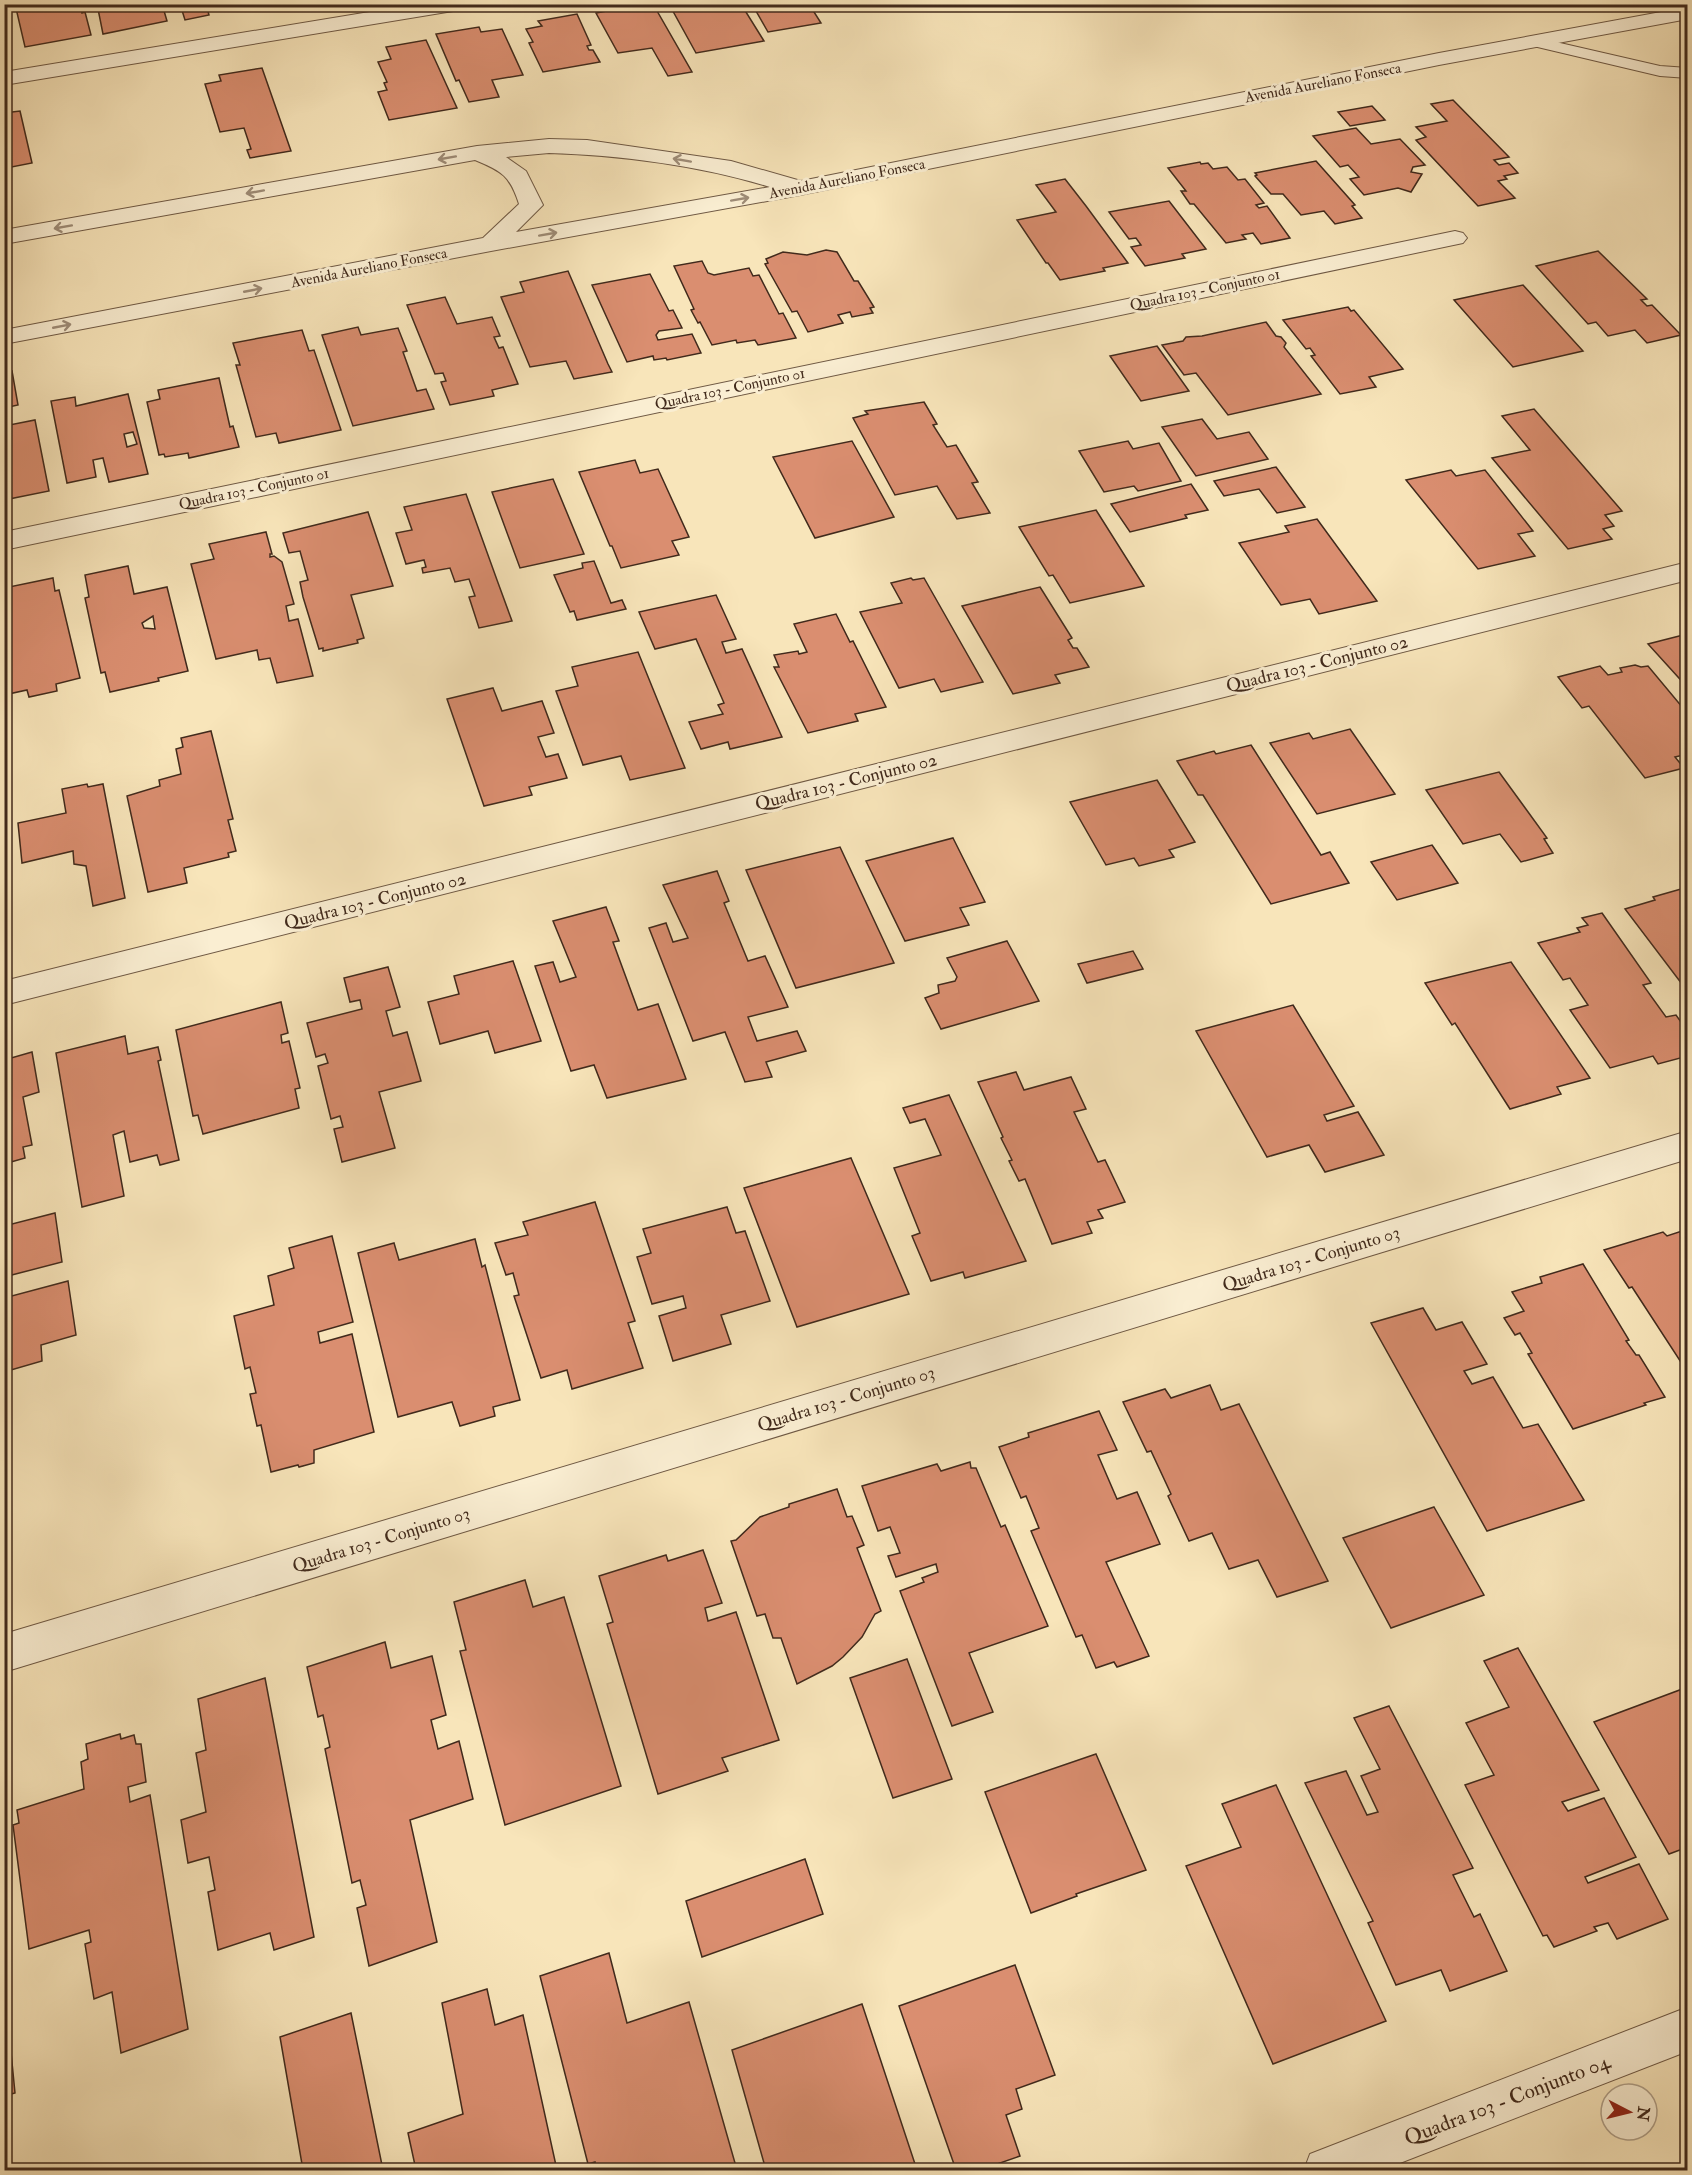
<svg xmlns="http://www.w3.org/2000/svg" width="1692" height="2175" font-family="'IM FELL Double Pica',serif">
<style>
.building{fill:#da8e70;stroke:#412a1c;stroke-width:1.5;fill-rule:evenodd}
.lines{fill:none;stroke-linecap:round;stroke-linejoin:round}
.lane-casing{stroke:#6f5944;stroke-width:2}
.street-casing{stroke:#6f5944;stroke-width:2}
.lane{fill:#faeed2;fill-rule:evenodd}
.street{fill:#faeed2;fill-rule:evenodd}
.oneway{stroke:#9e8c77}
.labels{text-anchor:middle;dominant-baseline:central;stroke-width:6;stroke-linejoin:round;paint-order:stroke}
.far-street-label{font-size:15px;fill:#412a1c;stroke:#faeed2}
.street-label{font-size:18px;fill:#412a1c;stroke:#faeed2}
.near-street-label{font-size:21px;fill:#412a1c;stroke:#faeed2}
</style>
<rect width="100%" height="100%" fill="#f8e5ba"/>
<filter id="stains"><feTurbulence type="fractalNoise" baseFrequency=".00333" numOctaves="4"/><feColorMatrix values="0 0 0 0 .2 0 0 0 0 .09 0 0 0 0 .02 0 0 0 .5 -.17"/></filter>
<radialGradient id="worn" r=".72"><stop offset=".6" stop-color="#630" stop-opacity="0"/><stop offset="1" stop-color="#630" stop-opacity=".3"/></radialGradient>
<g class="building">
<polygon points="15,4 80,4 82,13 85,12 91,35 25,47"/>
<polygon points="97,4 162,4 167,21 103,34"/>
<polygon points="180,4 229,4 207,8 209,15 185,20"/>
<polygon points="644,4 653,4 692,72 668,76 652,48 618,53 596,13"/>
<polygon points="669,4 741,4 764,41 696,53"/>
<polygon points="752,4 809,4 821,23 768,32"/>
<polygon points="577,14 591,45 587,46 589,50 593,50 600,62 543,72 529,43 533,42 526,29 542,26 538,21"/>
<polygon points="479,27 481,32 502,29 523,75 492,80 499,97 469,102 459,80 456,81 436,34"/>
<polygon points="426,40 457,108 389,120 378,92 387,90 384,83 387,82 378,62 391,59 386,47"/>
<polygon points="262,68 291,151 250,158 247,150 251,149 244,128 220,132 205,84 221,81 219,75"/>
<polygon points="1453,100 1509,157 1494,160 1499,165 1509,163 1518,173 1504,176 1507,179 1498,181 1515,198 1478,206 1416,140 1426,137 1416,127 1447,121 1431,104"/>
<polygon points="1372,106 1385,120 1350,126 1338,112"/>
<polygon points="20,111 32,163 6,168 10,191 4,192 4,113"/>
<polygon points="1356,128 1371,144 1400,139 1425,165 1413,167 1411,172 1422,174 1411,192 1398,188 1364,195 1350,179 1359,177 1348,165 1340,167 1313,136"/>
<polygon points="1316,161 1355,205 1352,206 1362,218 1335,224 1324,211 1301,215 1283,194 1271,194 1255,176 1257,175 1255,173"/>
<polygon points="1200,162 1201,164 1208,163 1213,169 1227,167 1238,180 1245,179 1264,203 1256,205 1259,208 1267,206 1290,238 1261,244 1253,233 1242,235 1246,239 1226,243 1194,204 1190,204 1181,191 1186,191 1168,168"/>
<polygon points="1065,179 1086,206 1128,263 1103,268 1105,271 1060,280 1048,263 1046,263 1017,220 1056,212 1036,185"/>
<polygon points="1169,201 1206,249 1182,254 1185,258 1145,266 1131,247 1141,245 1136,238 1129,239 1109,212"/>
<polygon points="826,250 837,252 854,281 858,281 874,307 870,308 873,313 852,317 850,312 838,315 843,323 808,332 797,311 792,312 765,264 768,263 766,259 783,252 807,255"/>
<polygon points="1598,251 1647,299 1641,300 1647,306 1652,305 1681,335 1647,343 1635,330 1608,336 1596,322 1588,324 1536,266"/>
<polygon points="702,261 708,273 714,275 749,268 753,276 759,275 779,314 783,313 796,338 758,345 755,340 737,343 736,340 712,345 700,322 698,323 691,310 694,309 674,266"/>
<polygon points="568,271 608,364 612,372 574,379 566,361 530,367 501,297 524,292 520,282"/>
<polygon points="650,274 669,311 673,310 682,328 659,331 656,335 658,340 692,334 701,353 667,360 666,358 654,360 653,356 627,362 592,285"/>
<polygon points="1523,285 1583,351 1513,367 1454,300"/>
<polygon points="445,297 457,324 492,317 500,336 494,337 499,348 503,347 518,384 492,390 494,396 450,405 441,382 446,381 443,373 435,374 407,305"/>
<polygon points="1348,307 1351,311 1354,310 1403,369 1369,377 1376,387 1340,394 1311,356 1315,355 1310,348 1306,349 1283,320"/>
<polygon points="1266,322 1276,336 1281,337 1286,343 1284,347 1321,394 1228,415 1196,373 1184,375 1162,345 1183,341 1186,337 1202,336"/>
<polygon points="358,327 361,335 398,328 407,351 403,352 417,391 426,389 434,409 353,426 322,335"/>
<polygon points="302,330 309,351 314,350 341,430 279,443 276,433 256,437 236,365 240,365 233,343"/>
<polygon points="1157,346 1189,391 1141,401 1110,356"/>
<polygon points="12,371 18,405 4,408 4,373"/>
<polygon points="219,378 230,427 233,426 239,447 189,458 188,453 165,457 164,454 159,455 147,402 160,399 158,390"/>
<path d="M128,394L148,474L109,482L103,458L93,460L96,477L67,483L51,401L75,397L76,406ZM133,432L137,444L127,447L124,434Z"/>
<polygon points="924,402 937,424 933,425 947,447 956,445 978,482 972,483 990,513 957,519 937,486 895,495 853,418 868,414 865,411"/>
<polygon points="1534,409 1622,511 1605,515 1614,526 1603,529 1612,539 1568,549 1492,458 1530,450 1502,416"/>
<polygon points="1202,419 1217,439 1249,432 1268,459 1196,476 1162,427"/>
<polygon points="35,420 49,491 4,500 4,426"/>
<polygon points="852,441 894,517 815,538 773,457"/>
<polygon points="1128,441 1133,449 1159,443 1181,481 1138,491 1134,486 1104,492 1079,451"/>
<polygon points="635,460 640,473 658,469 689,537 672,541 679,555 621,568 612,546 610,546 579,472"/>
<polygon points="1276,467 1305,507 1277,513 1259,489 1224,496 1214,481"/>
<polygon points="1451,470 1456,476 1485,470 1533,531 1518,534 1535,556 1478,569 1406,480"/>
<polygon points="553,479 584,554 520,568 492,492"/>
<polygon points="1191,484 1208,510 1185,515 1187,518 1130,532 1111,504"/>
<polygon points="466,494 497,580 512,621 479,628 469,597 475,596 469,579 455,582 450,568 423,573 422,568 426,567 424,560 406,564 396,533 412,530 404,507"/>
<polygon points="1096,510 1144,586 1070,603 1053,575 1049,576 1019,527"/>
<polygon points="368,512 393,586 351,595 364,638 357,640 358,643 323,651 323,648 319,649 303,597 300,582 308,580 300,551 289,553 283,533"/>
<polygon points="1317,519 1377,601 1319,614 1310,599 1281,605 1239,543 1289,532 1285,526"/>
<polygon points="266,532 272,554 270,554 270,557 274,556 282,562 294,604 286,606 289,621 298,619 313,676 277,683 270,658 259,660 257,650 216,659 191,564 214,559 209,544"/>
<polygon points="594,561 611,603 622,600 626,609 577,620 574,611 570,612 554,575 583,568 582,563"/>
<path d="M128,566L134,594L167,587L188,671L158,678L159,681L110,692L105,672L101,673L85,598L89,597L85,575ZM153,616L155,629L144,628L142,623Z"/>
<polygon points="53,578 55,591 59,590 80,678 56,684 57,691 29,697 27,690 4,695 4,588"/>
<polygon points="911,578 913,580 924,578 983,682 941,692 934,679 899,688 860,612 902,603 891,583"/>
<polygon points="1040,587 1072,638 1068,640 1073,648 1077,648 1089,667 1055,675 1060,683 1013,694 962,606"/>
<polygon points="716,595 736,639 722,642 726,653 742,649 782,737 730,749 728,742 701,749 689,722 723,714 718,705 724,703 696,639 655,649 639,612"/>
<polygon points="836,614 850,642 853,641 886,707 855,714 858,721 808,733 774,667 779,667 774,655 798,651 799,654 807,652 794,624"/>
<polygon points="1687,634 1688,634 1688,688 1648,644"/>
<polygon points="638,652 685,768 630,780 621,756 583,765 556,691 578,686 572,667"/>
<polygon points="1635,665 1641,667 1648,666 1688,714 1688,754 1675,757 1684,768 1645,778 1589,706 1582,708 1558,677 1600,666 1608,675 1622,672 1620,668"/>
<polygon points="493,688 502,711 542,701 554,733 538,737 546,757 558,754 567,778 529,787 532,795 484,806 447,699"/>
<polygon points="1350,729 1395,794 1317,814 1270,743 1309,733 1313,739"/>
<polygon points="211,731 233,819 228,820 236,851 228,853 229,857 184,868 187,883 148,892 127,796 160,786 159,780 181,774 176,749 183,747 181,738"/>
<polygon points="1251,745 1321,855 1330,852 1349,883 1271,904 1203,795 1198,795 1177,761 1214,751 1216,754"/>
<polygon points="1499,772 1547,838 1544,839 1553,853 1521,862 1500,834 1463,844 1426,790"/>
<polygon points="1157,780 1195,842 1169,850 1174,857 1139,866 1134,858 1106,865 1070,802"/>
<polygon points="87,784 88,787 103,784 125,898 93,906 86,866 74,864 73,851 22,863 18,823 66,813 62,789"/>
<polygon points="953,838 985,902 960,908 969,925 905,941 866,861"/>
<polygon points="1432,845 1458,883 1397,900 1371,862"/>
<polygon points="840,847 894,963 796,988 746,870"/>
<polygon points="717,871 729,901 724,903 748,961 765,956 788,1007 748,1017 757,1041 797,1031 806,1051 766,1062 772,1077 745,1082 725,1032 693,1041 649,928 666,923 673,942 688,938 663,885"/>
<polygon points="1688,887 1688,992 1625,909 1655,900 1653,897"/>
<polygon points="4,898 10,936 4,937"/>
<polygon points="606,907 619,941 613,942 638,1010 658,1004 686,1079 607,1098 594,1065 571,1071 535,966 553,962 560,982 576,977 553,921"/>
<polygon points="1602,913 1651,983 1643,985 1666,1017 1676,1015 1688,1032 1688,1056 1658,1064 1653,1056 1610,1068 1570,1010 1588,1005 1570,978 1563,980 1538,943 1580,932 1577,928 1588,925 1582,918"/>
<polygon points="1007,941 1039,1001 941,1029 925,998 939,993 938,985 955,981 957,977 947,958"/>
<polygon points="1133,951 1143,969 1087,983 1078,964"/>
<polygon points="513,961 541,1041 495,1053 488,1031 440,1044 428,1002 459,994 454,976"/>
<polygon points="1511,962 1590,1078 1557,1087 1561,1094 1510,1109 1455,1023 1452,1025 1425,983"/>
<polygon points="388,967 400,1007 386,1011 393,1036 407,1032 421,1081 379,1092 395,1148 342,1162 334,1129 343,1127 340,1116 331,1119 318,1066 328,1063 325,1054 316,1057 307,1023 362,1009 360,1000 350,1002 344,978"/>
<polygon points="281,1002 288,1033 281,1035 282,1043 289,1041 300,1088 295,1089 299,1108 203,1134 198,1115 193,1116 176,1030"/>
<polygon points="1293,1005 1354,1106 1324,1115 1327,1121 1358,1112 1384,1155 1325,1172 1309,1145 1267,1157 1196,1031"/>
<polygon points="125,1036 128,1054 158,1047 161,1060 158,1061 179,1160 160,1165 157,1155 130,1162 124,1131 113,1135 124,1196 82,1207 56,1053"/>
<polygon points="32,1052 39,1092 23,1097 32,1145 23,1147 25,1158 4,1164 4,1060"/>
<polygon points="1016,1072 1024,1090 1071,1077 1086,1109 1074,1112 1098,1162 1105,1160 1125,1202 1098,1210 1103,1218 1087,1222 1092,1233 1052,1244 1025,1179 1019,1181 1009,1161 1012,1160 1001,1138 1003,1137 978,1082"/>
<polygon points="949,1095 1026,1261 965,1278 963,1272 931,1281 912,1236 920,1233 894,1168 941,1155 925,1119 910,1123 903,1108"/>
<polygon points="851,1158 909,1294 797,1327 744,1188"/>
<polygon points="595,1202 635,1321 628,1323 643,1368 572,1389 567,1370 541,1378 514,1296 519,1295 513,1273 506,1275 495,1243 528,1235 523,1222"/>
<polygon points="727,1207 736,1233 745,1231 770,1301 721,1315 731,1344 673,1361 659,1316 686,1308 683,1296 652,1304 637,1257 651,1253 643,1229"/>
<polygon points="55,1213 62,1262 4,1277 4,1226"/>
<polygon points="1688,1229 1688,1373 1632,1287 1629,1288 1604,1250 1663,1232 1667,1236"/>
<polygon points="332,1236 353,1322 318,1332 320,1343 352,1334 374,1432 314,1450 314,1463 299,1467 298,1465 271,1472 261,1425 257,1426 250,1394 256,1393 250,1367 245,1369 234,1316 274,1305 268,1276 294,1268 289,1248"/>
<polygon points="475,1239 482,1267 485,1265 520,1400 493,1407 495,1416 460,1426 452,1402 398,1417 358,1253 394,1243 399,1260"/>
<polygon points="1583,1264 1629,1340 1626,1341 1636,1355 1639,1355 1665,1397 1644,1403 1646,1405 1573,1429 1528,1354 1532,1353 1520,1333 1515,1335 1504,1318 1524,1311 1512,1292 1542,1283 1540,1277"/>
<polygon points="68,1281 76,1335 41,1345 42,1361 4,1372 4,1298"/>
<polygon points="1423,1308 1436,1330 1462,1322 1487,1364 1464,1371 1472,1384 1493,1377 1523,1428 1538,1424 1584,1500 1487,1531 1371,1323"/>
<polygon points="1210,1385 1221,1410 1239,1404 1328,1581 1277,1597 1258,1560 1229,1569 1212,1533 1189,1541 1168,1496 1171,1494 1151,1451 1147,1452 1123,1402 1165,1389 1171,1398"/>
<polygon points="1099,1411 1117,1450 1098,1455 1117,1499 1137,1492 1160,1544 1106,1562 1149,1656 1117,1667 1114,1662 1096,1668 1082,1635 1076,1637 1031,1531 1039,1528 1026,1496 1021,1498 999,1447 1029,1437 1028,1433"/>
<polygon points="970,1462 971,1468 976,1468 1001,1527 1005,1525 1048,1626 969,1653 993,1712 952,1726 900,1591 924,1582 922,1578 938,1572 936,1564 896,1577 888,1556 900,1553 890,1527 878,1531 862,1486 937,1464 941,1471"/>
<polygon points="837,1489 847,1517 852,1516 864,1545 857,1548 881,1611 875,1614 862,1637 843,1657 832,1666 797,1684 781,1638 773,1638 765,1614 757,1616 731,1541 736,1540 760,1517 789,1507 789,1504"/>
<polygon points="1434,1507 1484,1595 1391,1628 1343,1538"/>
<polygon points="703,1550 722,1603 705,1608 708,1621 736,1612 779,1740 722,1758 728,1771 658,1794 607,1624 613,1622 599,1576 666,1555 668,1561"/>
<polygon points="525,1580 533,1607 564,1597 621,1786 505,1825 460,1651 466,1650 454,1602"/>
<polygon points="385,1642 391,1668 432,1656 446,1715 431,1720 438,1749 459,1741 473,1799 410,1820 437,1942 369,1966 357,1908 366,1905 360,1880 352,1883 325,1749 330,1747 323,1715 318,1717 307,1667"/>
<polygon points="1518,1648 1599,1790 1562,1802 1568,1811 1604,1798 1636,1857 1585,1877 1588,1883 1639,1864 1668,1919 1617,1939 1608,1923 1594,1927 1597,1931 1554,1947 1547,1935 1543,1936 1465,1785 1494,1775 1466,1723 1509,1707 1484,1661"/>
<polygon points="907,1659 952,1779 893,1798 850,1678"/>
<polygon points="265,1678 314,1937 274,1950 270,1933 218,1950 208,1892 215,1890 209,1857 188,1863 181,1820 206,1812 196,1753 206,1750 198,1699"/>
<polygon points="1685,1688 1688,1692 1688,1847 1669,1854 1594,1722"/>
<polygon points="1389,1706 1473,1868 1453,1875 1474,1917 1480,1914 1507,1971 1450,1991 1441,1970 1396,1985 1368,1923 1373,1921 1305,1783 1346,1771 1367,1815 1378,1812 1361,1776 1380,1769 1354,1718"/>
<polygon points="120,1734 121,1739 134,1735 136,1744 141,1744 146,1782 128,1787 130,1802 150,1795 188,2029 121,2053 112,1992 94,1999 85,1944 91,1942 89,1930 29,1949 13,1825 19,1823 17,1810 84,1789 81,1762 88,1759 86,1744"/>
<polygon points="1096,1754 1146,1870 1076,1894 1077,1896 1031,1913 985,1792"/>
<polygon points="1276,1785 1386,2021 1273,2064 1186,1866 1241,1847 1222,1804"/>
<polygon points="805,1859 823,1914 702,1957 686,1901"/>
<polygon points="609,1953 627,2023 689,2002 737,2170 597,2170 595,2162 588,2164 540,1976"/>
<polygon points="1015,1965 1055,2075 1016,2089 1022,2109 1006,2115 1020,2156 980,2170 956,2170 899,2006"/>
<polygon points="487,1989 495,2025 523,2015 557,2170 416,2170 408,2133 463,2114 442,2003"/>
<polygon points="862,2004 917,2170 766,2170 732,2050"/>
<polygon points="351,2013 383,2170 303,2170 280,2037"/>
<polygon points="9,2032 15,2093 4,2096 4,2034"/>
</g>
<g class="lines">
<g class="lane-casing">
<polygon id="lane" points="1534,37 1660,66 1688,68 1688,78 1660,76 1529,45 1526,42"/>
</g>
<g class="street-casing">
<g id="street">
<polygon points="418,4 469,4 466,8 459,10 4,85 4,72"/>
<path d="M1688,7V19L1439,65L800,195L491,251L4,344V330L483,238L519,204C510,176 502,171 475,160L4,244V230L477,146L549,139L587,140L731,161L801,181L1439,53ZM549,153C621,155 701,166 770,187L516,232L543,205L526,171L506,157Z"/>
<polygon points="1455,231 1463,233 1467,238 1463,243 4,550 4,532"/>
<polygon points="1688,562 1688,580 4,1005 4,981"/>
<polygon points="1688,1131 1688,1159 4,1672 4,1634"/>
<polygon points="1688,2007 1688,2051 1382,2170 1304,2170 1310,2154"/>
</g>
</g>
<use href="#lane" class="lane"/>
<use href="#street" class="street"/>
</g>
<defs><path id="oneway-shaft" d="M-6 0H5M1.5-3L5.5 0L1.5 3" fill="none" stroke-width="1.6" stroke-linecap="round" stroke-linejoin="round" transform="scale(1.5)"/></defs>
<g class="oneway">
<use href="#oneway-shaft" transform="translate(447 158) rotate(170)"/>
<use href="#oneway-shaft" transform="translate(682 160) rotate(-170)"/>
<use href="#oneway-shaft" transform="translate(255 192) rotate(170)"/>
<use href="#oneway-shaft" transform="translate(740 199) rotate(-10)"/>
<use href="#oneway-shaft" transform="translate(63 227) rotate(170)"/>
<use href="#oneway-shaft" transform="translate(548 234) rotate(-10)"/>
<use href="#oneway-shaft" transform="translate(253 290) rotate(-11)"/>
<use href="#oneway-shaft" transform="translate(62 326) rotate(-11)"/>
</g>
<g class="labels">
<g class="far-street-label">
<text transform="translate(1323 83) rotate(-11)">Avenida Aureliano Fonseca</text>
<text transform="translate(847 179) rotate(-11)">Avenida Aureliano Fonseca</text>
<text transform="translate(369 268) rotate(-11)">Avenida Aureliano Fonseca</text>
<text transform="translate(1205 290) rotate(-12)">Quadra 103 - Conjunto 01</text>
<text transform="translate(730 389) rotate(-12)">Quadra 103 - Conjunto 01</text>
<text transform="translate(254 489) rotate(-12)">Quadra 103 - Conjunto 01</text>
</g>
<g class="street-label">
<text transform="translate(1317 664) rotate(-14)">Quadra 103 - Conjunto 02</text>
<text transform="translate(846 782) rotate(-14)">Quadra 103 - Conjunto 02</text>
<text transform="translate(375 901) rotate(-14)">Quadra 103 - Conjunto 02</text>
<text transform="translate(1311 1259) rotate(-17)">Quadra 103 - Conjunto 03</text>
<text transform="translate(846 1399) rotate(-17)">Quadra 103 - Conjunto 03</text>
<text transform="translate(381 1540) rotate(-17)">Quadra 103 - Conjunto 03</text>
</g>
<g class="near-street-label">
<text transform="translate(1507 2100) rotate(-21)">Quadra 103 - Conjunto 04</text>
</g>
</g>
<rect width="1692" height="2175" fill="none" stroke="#f8e5ba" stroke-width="24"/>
<rect x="6" y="6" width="1680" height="2163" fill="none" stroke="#412a1c" stroke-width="3"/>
<rect x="12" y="12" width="1668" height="2151" fill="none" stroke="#412a1c" stroke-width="1.5"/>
<g transform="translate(1629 2112) rotate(97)"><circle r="28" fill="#faeed2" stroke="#b0a089" stroke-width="1.5"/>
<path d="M0-4.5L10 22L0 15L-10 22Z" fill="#8f2418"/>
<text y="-9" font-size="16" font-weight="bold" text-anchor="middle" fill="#412a1c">N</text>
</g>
<rect width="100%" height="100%" filter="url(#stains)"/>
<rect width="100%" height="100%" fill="url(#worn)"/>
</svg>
